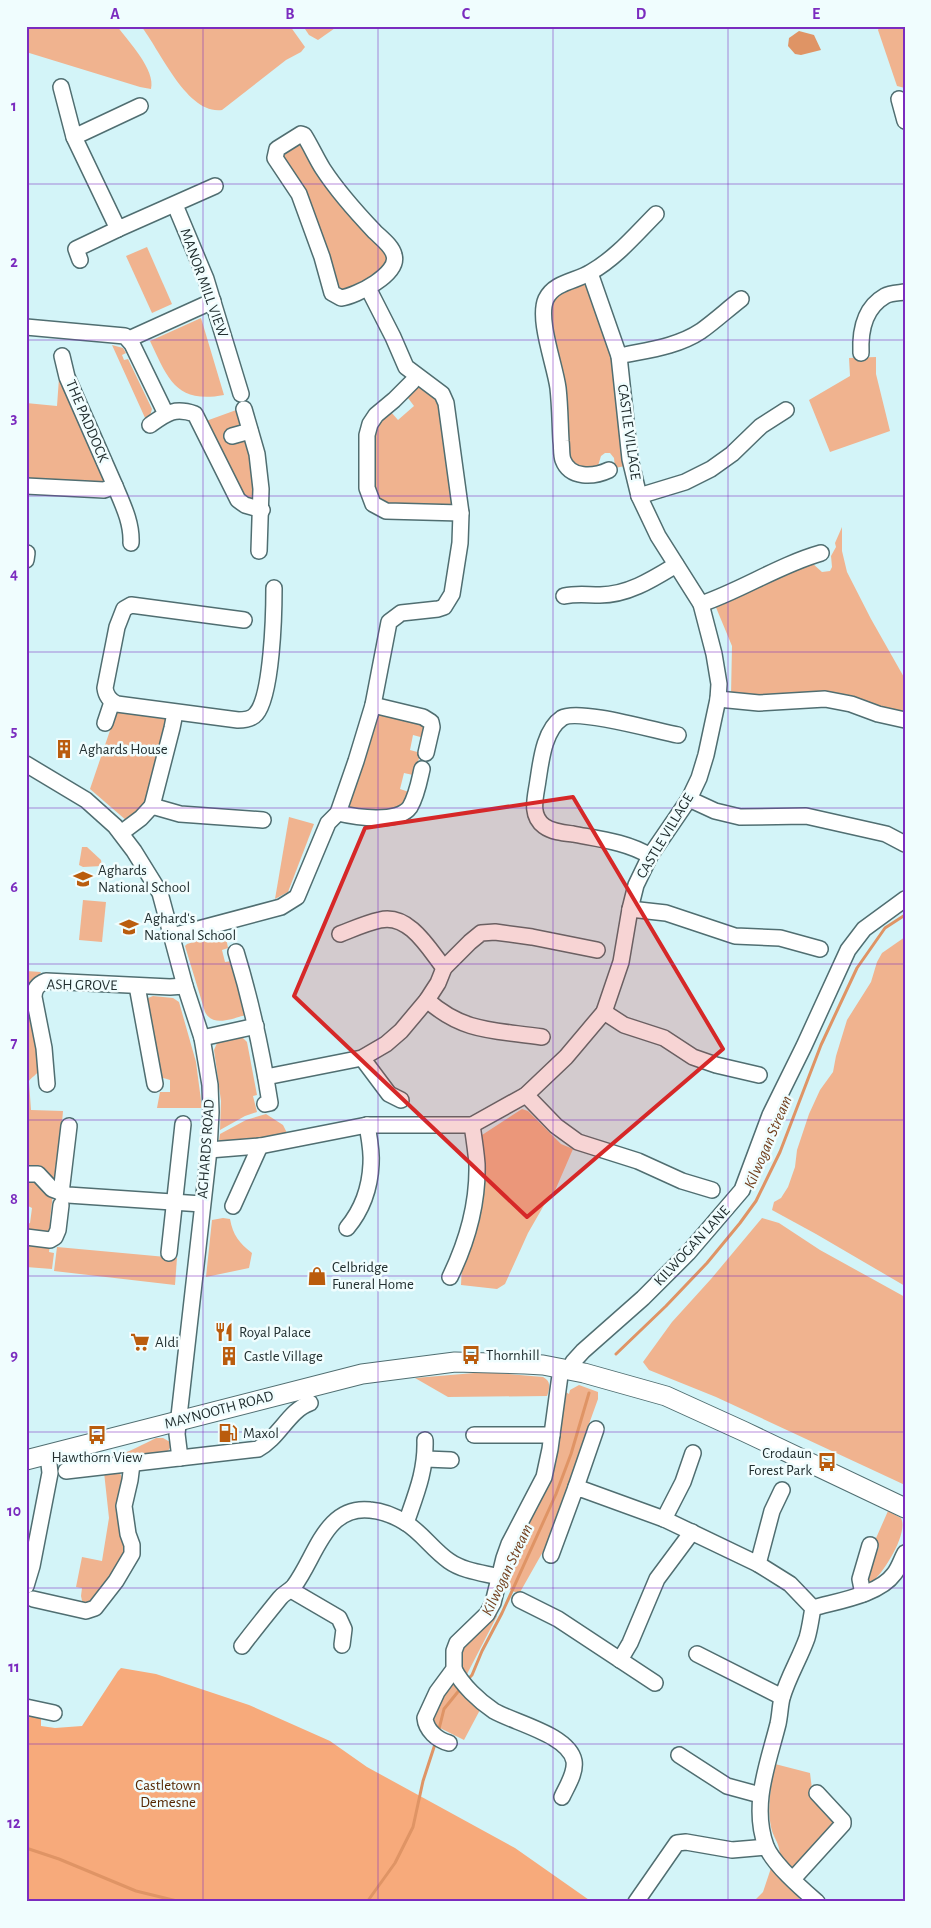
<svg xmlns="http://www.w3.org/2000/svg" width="931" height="1928" font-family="'Alegreya Sans',sans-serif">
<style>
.green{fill:#f0b38f}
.forest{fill:#f7aa7b}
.water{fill:#df9465}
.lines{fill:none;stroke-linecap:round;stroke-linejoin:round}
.stream{stroke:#df9465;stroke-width:3}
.minor-casing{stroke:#506e71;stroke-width:18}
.major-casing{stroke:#506e71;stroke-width:21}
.minor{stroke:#fff;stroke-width:15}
.major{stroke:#fff;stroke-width:19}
.marked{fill:#d62828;fill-opacity:0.2;stroke:#d62828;stroke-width:4;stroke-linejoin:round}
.grid{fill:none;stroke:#7b2cbf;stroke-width:1;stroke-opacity:0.55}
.labels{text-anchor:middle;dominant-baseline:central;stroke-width:5;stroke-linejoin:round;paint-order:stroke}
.street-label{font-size:15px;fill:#222f30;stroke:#f0fdfe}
.poi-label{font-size:15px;fill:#222f30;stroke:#f0fdfe;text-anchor:start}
.park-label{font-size:15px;fill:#552600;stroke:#f0fdfe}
.water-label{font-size:16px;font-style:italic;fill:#713f1d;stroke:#f0fdfe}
.neatline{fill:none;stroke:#7b2cbf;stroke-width:2}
.grid-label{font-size:16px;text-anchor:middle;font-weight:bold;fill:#7b2cbf}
</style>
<rect width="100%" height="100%" fill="#d3f4f8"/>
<g class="green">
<path d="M26,26H117C128,41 156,70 151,89L140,87L26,52Z"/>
<path d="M141,26H290L305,47L301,52L286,60L222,110C187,115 160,50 141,26Z"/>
<polygon points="303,26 338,26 318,40 309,35"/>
<polygon points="880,26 905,26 905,88 897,86 878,30"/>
<path d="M302,144L378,238L390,261L367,284L339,291L283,160C283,150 294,146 302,144Z"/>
<polygon points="147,247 172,304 152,313 126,256"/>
<path d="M584,283L588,286L613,359L625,466L615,468L614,458L610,453H605L601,456L597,469L581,467L568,458L549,310C557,293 567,289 584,283Z"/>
<path d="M201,318L224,395C176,404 168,379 150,341Z"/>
<polygon points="112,345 123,348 126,353 122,355 124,360 128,359 152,409 150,416 146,420"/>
<polygon points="876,357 876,374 890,431 830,452 809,400 850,376 849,358"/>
<polygon points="59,378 105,473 105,479 101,484 26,480 26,403 57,406"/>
<path d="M417,381L439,398L452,503L446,507L392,506L375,497C374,478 368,446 374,429C377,421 384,416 391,412L398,420L414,406L408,398L410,389Z"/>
<path d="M239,409C241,423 237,426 239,437L247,441L248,446L255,494L253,503H248L206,421Z"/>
<polygon points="842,527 842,551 847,572 871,619 905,679 905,714 770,698 731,695 732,646 715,605 812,563 822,572 830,571 832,567 831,556 836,547 835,543"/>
<polygon points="117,710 163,717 168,723 147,801 127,821 90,789"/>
<polygon points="377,713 425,723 424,738 413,735 410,750 421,753 413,775 404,773 400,789 409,792 406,806 391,812 352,810 347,803"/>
<polygon points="289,817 314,824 288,892 275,899"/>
<polygon points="82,847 87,847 101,860 102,866 83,867 79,865"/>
<polygon points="83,900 106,902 102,942 79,940"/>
<path d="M225,932L228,948L222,950L225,962L232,961L246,1015C233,1018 213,1028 205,1012L185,946L187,944Z"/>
<polygon points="905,937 905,1286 816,1234 772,1210 774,1202 781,1198 788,1187 795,1167 797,1150 809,1114 820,1090 833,1072 836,1056 847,1020 871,982 877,962 882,953"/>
<path d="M26,971L41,972L30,989L27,998L40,1070C36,1075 32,1077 29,1081L31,1110L63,1111L57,1183L30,1168L26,1162Z"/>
<polygon points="153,996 173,998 179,1002 196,1062 202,1108 157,1108 160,1092 170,1092 170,1080 160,1077 146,1003 148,998"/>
<polygon points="237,1037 243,1038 247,1042 257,1095 253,1096 257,1112 245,1116 220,1130 221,1101 214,1050 217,1043"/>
<polygon points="522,1109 528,1111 561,1144 573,1149 554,1193 551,1193 528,1233 505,1284 497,1289 461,1285 462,1264 479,1137"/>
<polygon points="266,1114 283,1125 287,1133 225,1144 219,1141 220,1134 246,1120"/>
<polygon points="33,1179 53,1193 50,1220 55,1223 51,1234 26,1231 26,1225 30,1223 32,1208 26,1205 28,1183"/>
<path d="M223,1218L230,1219C233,1235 239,1243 252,1253L249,1268L206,1277L212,1220Z"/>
<polygon points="762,1218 779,1223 820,1250 905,1297 905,1485 716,1397 649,1370 643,1362 672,1322 711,1279"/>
<polygon points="27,1244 50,1245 49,1252 54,1253 52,1269 26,1267"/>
<polygon points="57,1247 177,1258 175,1285 54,1271"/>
<path d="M486,1372L543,1377C551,1381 550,1388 547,1396L448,1397L415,1378Z"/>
<polygon points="579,1385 598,1392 598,1399 589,1424 574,1476 549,1541 519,1594 504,1587 517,1537 564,1391 569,1394 570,1390"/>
<path d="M156,1438H163L170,1442L171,1446L168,1451L153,1456L61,1469L60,1465C74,1453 98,1457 115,1455C127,1454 145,1443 156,1438Z"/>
<polygon points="119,1471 124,1482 127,1550 94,1601 83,1605 81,1596 82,1588 76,1587 82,1557 102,1561 109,1518 104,1472"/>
<path d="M888,1511L901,1518C909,1533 883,1574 871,1583L866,1580L873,1556L875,1557L879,1547L873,1545Z"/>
<polygon points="494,1612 497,1616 466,1676 461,1668 459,1650"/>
<path d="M452,1682L455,1683L481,1708L464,1740L434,1725C432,1709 443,1695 452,1682Z"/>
<path d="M775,1764L810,1773L812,1789L837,1822L795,1869L779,1857C782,1846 773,1838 771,1827C767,1807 771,1785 775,1764Z"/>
<path d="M771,1868C780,1876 800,1889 800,1902H753L763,1892Z"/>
</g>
<polygon class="forest" points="121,1668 156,1674 249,1705 330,1741 367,1767 515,1848 592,1902 26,1902 26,1716 41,1718 41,1726 55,1728 82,1726 118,1671"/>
<polygon class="water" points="799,31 814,35 821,50 801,55 795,54 788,46 789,38"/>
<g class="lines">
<g class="stream">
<polyline points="616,1354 666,1306 707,1263 740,1223 756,1201 780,1152 821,1045 857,968 885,928 905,915"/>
<polyline points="466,1681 472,1675 482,1651 502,1613 556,1494 571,1454 589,1393"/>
<polyline points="438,1733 444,1709 461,1688"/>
<polyline points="26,1848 59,1859 136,1891 181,1902"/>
<polyline points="367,1902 395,1863 413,1827 423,1781 436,1741"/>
</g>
<g class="minor-casing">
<g id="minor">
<polyline points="61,87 74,137 118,229 215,186"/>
<polyline points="899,99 905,121"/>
<path d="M301,134L304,135C311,146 316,158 323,169C338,192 356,212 375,232C381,238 392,246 394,255C400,274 356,296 341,298L332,293L322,257L299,194L275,158L277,149Z"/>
<polyline points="74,137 140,106"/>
<polyline points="175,205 206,279 241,394"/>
<polyline points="80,260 76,249 118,229"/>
<polyline points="26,327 125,336 132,344 166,414"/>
<polyline points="129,339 213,301"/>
<path d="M861,353C860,332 864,308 885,296C890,293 898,293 905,292"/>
<path d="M619,356C647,350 677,347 701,331C715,321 728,309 741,299"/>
<polyline points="412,382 394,400 376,415 370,424 367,435 367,488 373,504 386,511 461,513"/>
<polyline points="244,409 257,454 261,489 259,551"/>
<path d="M150,425C167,413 174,407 195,414L238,500L245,505L262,510"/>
<polyline points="232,436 250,431"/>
<path d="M609,470C594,477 570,479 563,460C561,455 562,447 561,441C560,424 560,406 558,388C555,365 537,319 546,299C554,282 577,281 591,272C616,258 636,234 656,214"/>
<polyline points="26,486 104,490 115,486 67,377 62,356"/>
<path d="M115,486C123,505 132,523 131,543"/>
<polyline points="639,496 685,482 711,469 732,454 761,426 786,410"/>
<polyline points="26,560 27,553"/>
<path d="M564,596C578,593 587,595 600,595C628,595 653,579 676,565"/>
<path d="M701,604C742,590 779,565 821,553"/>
<path d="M244,620L131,605L124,609L117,627L105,688C106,696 110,701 117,704L238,720C244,720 252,719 256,714C272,696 274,614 274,588"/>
<polyline points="718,699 759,703 825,699 851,704 878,714 905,720"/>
<polyline points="373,705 423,717 431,722 432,727 426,753"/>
<polyline points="105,723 112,702"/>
<polyline points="26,764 86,800 115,826 134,851 160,893 185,986 202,1038 210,1085 211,1112 209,1150 177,1434 180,1458"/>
<polyline points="689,799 715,811 740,817 806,816 886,834 905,844"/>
<polyline points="152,806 172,728 175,713"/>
<path d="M338,813C355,817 398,824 410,807C417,795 419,782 422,769"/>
<polyline points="121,833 141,818 152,806 180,814 263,820"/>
<path d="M650,856C627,842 599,839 573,834C564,833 552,832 544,826C529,815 536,796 538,780C541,761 544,730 562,718C578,708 656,731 678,735"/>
<polyline points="630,909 666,913 735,936 780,938 820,949"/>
<path d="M340,934C353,929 366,923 380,920C409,913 429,949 444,968"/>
<polyline points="172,936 281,907 297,897 328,823 338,813 356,761 373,705 389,622 401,613 438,609 444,607 452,594 460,543 461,513 446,403 442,394 406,367 393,337 368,288"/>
<path d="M236,952C251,1001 262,1052 270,1103L265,1104"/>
<polyline points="137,986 155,1084"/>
<path d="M427,1000C464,1033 495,1030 542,1037"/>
<polyline points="604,1012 624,1025 664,1038 693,1057 716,1065 759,1075"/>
<polyline points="202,1038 256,1026"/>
<polyline points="362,1058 389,1094 401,1100"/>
<polyline points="266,1077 362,1058 386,1044 401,1031 427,1000 438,983 444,968 470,942 481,933 495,932 532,937 597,950"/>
<path d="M47,1084L44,1048L34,997C34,989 38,984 46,981L170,987L185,986"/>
<polyline points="526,1095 556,1126 578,1142 638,1161 682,1181 712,1190"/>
<polyline points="209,1150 260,1146 367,1125 472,1125 526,1095 566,1057 604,1012 621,962 630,909 636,885 650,856 689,799 699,778 706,755 718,699 719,684 714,654 701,604 658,536 639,496 630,459 619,356 590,273"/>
<polyline points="26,1174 38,1174 52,1189 68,1195 202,1204"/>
<polyline points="61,1193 69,1126"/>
<polyline points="233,1206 260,1146"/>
<path d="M347,1228C362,1210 370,1187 371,1164C372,1151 369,1137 367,1125"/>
<polyline points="26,1237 50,1240 55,1237 58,1230 61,1205"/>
<polyline points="169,1253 183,1124"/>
<path d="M450,1277C467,1242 478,1203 477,1164C476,1151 474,1138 472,1125"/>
<polyline points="572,1370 573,1362 583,1351 643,1298 688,1253 742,1190 770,1115 804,1046 848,950 864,929 905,899"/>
<polyline points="474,1435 552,1435"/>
<polyline points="426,1459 451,1460"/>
<path d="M66,1471L258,1449C279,1438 289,1410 310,1403"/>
<polyline points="576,1487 596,1429"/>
<polyline points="664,1519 683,1482 693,1453"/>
<path d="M406,1523C416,1494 426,1471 425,1440"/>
<path d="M551,1555L576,1487L664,1519L758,1564L790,1584L813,1608C811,1618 810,1628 807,1638C800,1658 788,1677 782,1698C780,1706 780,1715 778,1724C768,1764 751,1805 766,1846C773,1864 802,1889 817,1902"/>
<polyline points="758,1564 772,1511 782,1490"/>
<polyline points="26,1586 32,1566 50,1473 48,1455"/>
<polyline points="291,1590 339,1618 344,1629 342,1645"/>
<polyline points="863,1594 860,1579 870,1545"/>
<polyline points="33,1599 86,1611 95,1608 116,1581 132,1554 132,1545 128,1534 124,1506 130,1480 132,1464"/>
<polyline points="520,1600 558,1619 655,1683"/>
<path d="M813,1608C837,1601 879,1595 894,1574C899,1568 901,1560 905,1553"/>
<path d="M242,1646C254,1630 267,1614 280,1598C284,1593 290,1591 294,1586C316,1557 325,1505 370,1510C382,1511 395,1516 406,1523C422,1533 433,1550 449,1561C463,1571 483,1573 499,1577"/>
<polyline points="697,1654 782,1697"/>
<polyline points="620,1660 630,1643 657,1579 692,1532"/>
<path d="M454,1669C462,1685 479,1701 494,1711C515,1723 569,1735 574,1761C576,1773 567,1786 562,1797"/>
<polyline points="26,1707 54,1713"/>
<path d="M449,1743C437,1740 426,1730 425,1718L437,1692L454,1669V1651L457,1643L487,1614L493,1603L504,1558L509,1544L544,1477L550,1449L561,1368"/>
<polyline points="679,1755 727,1786 760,1795"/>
<polyline points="793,1879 843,1824 843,1821 817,1793"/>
<polyline points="636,1902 677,1843 686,1842 732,1850 766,1847"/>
</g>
</g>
<g class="major-casing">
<polyline id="major" points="26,1460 362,1374 455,1362 525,1364 543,1365 584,1373 666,1396 743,1431 905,1508"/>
</g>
<use href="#minor" class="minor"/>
<use href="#major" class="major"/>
</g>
<path class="marked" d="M573,797L723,1049L527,1217L294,996L365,828Z"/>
<path class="grid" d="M203,26V1902M378,26V1902M553,26V1902M728,26V1902M26,184H905M26,340H905M26,496H905M26,652H905M26,808H905M26,964H905M26,1120H905M26,1276H905M26,1432H905M26,1588H905M26,1744H905"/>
<defs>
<g id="building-bare" transform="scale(1.5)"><path d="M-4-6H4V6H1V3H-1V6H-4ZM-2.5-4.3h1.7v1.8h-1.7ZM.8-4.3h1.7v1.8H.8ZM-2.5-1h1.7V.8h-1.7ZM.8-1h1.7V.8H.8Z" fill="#ba5c0d" stroke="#f0fdfe" stroke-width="2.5" paint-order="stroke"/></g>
<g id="school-bare" transform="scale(1.5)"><path d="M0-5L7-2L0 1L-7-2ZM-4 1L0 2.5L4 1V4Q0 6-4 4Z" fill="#ba5c0d" stroke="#f0fdfe" stroke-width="2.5" paint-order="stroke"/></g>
<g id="shop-bare" transform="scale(1.5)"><path d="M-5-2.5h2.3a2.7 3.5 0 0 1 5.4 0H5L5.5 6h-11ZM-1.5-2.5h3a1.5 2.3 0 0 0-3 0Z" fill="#ba5c0d" stroke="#f0fdfe" stroke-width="2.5" paint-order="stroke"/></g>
<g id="restaurant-bare" transform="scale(1.5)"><path d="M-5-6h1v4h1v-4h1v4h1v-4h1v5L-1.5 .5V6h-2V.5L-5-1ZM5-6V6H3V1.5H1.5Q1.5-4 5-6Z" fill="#ba5c0d" stroke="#f0fdfe" stroke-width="2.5" paint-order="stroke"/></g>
<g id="supermarket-bare" transform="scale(1.5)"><path d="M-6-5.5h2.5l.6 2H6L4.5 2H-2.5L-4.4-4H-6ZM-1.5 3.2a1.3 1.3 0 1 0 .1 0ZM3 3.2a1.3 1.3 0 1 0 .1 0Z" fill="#ba5c0d" stroke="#f0fdfe" stroke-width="2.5" paint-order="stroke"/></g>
<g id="bus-bare" transform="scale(1.5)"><path d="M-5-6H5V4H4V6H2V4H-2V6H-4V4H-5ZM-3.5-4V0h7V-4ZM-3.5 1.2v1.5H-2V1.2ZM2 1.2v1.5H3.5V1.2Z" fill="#ba5c0d" stroke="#f0fdfe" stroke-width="2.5" paint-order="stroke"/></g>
<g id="fuel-bare" transform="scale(1.5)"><path d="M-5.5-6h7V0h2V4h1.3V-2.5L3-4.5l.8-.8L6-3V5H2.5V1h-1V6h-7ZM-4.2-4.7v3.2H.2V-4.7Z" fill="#ba5c0d" stroke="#f0fdfe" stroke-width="2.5" paint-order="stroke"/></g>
</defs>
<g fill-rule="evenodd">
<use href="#building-bare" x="64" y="749"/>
<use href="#school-bare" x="83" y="879"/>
<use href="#school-bare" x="129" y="927"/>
<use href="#shop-bare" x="317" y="1276"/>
<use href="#restaurant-bare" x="224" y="1332"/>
<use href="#supermarket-bare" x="140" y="1342"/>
<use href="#bus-bare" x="471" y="1355"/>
<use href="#building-bare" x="229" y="1356"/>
<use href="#fuel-bare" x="228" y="1433"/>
<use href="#bus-bare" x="97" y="1435"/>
<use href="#bus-bare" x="827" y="1462"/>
</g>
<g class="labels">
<g class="street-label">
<text transform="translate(204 283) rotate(70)">MANOR MILL VIEW</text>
<text transform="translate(87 421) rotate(67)">THE PADDOCK</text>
<text transform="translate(629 432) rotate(82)">CASTLE VILLAGE</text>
<text transform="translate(665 836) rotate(-59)">CASTLE VILLAGE</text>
<text transform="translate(82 985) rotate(1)">ASH GROVE</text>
<text transform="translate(206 1149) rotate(-86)">AGHARDS ROAD</text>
<text transform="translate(692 1246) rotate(-47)">KILWOGAN LANE</text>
<text transform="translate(219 1410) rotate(-15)">MAYNOOTH ROAD</text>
</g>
<g class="poi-label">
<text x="79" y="749">Aghards House</text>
<text x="98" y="870">Aghards<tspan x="98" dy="17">National School</tspan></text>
<text x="144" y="918">Aghard's<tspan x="144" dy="17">National School</tspan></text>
<text x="332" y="1267">Celbridge<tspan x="332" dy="17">Funeral Home</tspan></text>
<text x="239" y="1332">Royal Palace</text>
<text x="155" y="1342">Aldi</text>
<text x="486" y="1355">Thornhill</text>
<text x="244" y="1356">Castle Village</text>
<text x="243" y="1433">Maxol</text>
<text x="812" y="1453" text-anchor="end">Crodaun<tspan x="812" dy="17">Forest Park</tspan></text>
<text x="97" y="1457" text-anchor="middle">Hawthorn View</text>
</g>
<g class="park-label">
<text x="168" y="1785">Castletown<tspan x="168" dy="17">Demesne</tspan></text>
</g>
<g class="water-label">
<text transform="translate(768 1142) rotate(-67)">Kilwogan Stream</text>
<text transform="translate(507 1570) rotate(-65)">Kilwogan Stream</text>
</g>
</g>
<rect width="931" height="1928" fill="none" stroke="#f0fdfe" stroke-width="55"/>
<rect x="28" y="28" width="876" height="1872" class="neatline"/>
<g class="grid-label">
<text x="115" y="19">A</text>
<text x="290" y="19">B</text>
<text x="466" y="19">C</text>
<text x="641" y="19">D</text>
<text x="816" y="19">E</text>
<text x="14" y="111">1</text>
<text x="14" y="267">2</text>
<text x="14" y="423">3</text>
<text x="14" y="579">4</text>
<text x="14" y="736">5</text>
<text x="14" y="892">6</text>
<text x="14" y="1048">7</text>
<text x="14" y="1204">8</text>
<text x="14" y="1360">9</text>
<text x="14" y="1516">10</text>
<text x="14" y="1672">11</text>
<text x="14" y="1828">12</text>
</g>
</svg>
